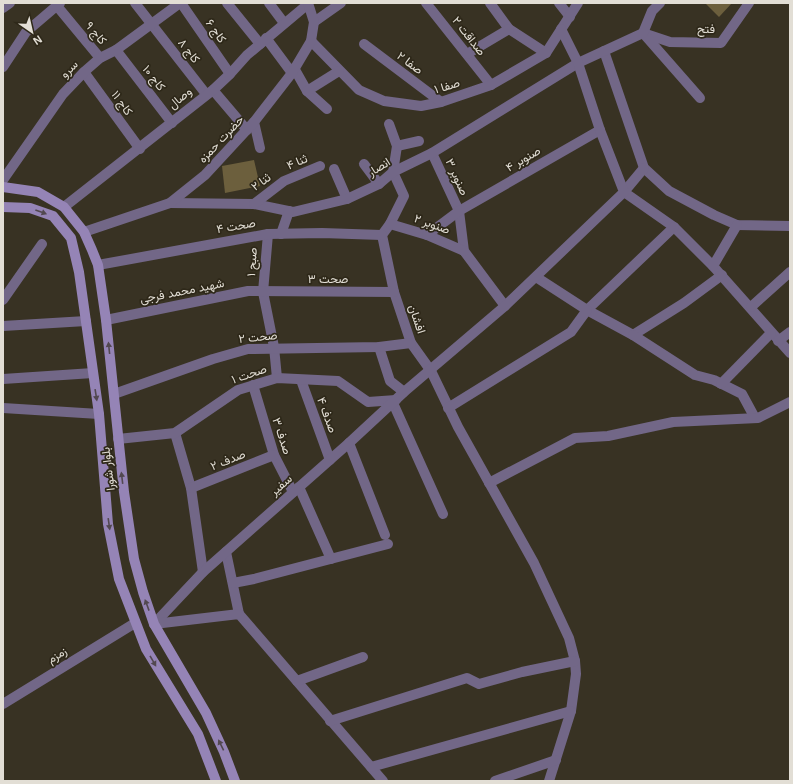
<svg xmlns="http://www.w3.org/2000/svg" width="793" height="784" font-family="Helvetica,Vazirmatn,sans-serif">
<style>
.building{fill:#6c5f3d}
.lines{fill:none;stroke-linecap:round;stroke-linejoin:round}
.minor{stroke:#726787;stroke-width:10}
.secondary{stroke:#9584b6;stroke-width:10}
.oneway{fill:#524850}
.labels{text-anchor:middle;dominant-baseline:central;stroke-width:3.5;stroke-linejoin:round;paint-order:stroke}
.street-label{font-size:12px;fill:#e2ded5;stroke:#2e2819}
</style>
<rect width="100%" height="100%" fill="#383223"/>
<g class="building">
<polygon points="705,3 732,3 719,17"/>
<polygon points="254,160 260,186 225,193 222,166"/>
</g>
<g class="lines">
<g class="minor">
<polyline points="135,3 206,94"/>
<polyline points="181,3 230,74"/>
<polyline points="227,3 260,44"/>
<polyline points="269,3 284,23"/>
<polyline points="426,3 491,85"/>
<polyline points="490,3 509,29 546,53"/>
<polyline points="559,3 570,17"/>
<polyline points="57,6 100,58"/>
<polyline points="3,8 10,3"/>
<polyline points="314,22 341,3"/>
<polyline points="643,33 670,42 721,43 749,3"/>
<polyline points="643,33 700,98"/>
<polyline points="266,38 292,73"/>
<polyline points="311,41 359,90 384,101 421,106 441,102 491,85 546,53 578,3"/>
<polyline points="364,44 441,102"/>
<polyline points="116,50 172,123"/>
<polyline points="604,51 644,168 669,191 714,215 737,225 790,226"/>
<polyline points="467,54 509,29"/>
<polyline points="3,67 26,32 60,3"/>
<polyline points="294,68 307,91 327,109"/>
<polyline points="84,72 140,149"/>
<polyline points="213,90 247,130"/>
<polyline points="307,91 339,71"/>
<polyline points="254,122 260,148"/>
<polyline points="389,124 397,146 393,172 404,196 390,224 382,235 394,292 411,343 431,371 458,427 534,563 569,638 575,661 576,674 571,711 549,781"/>
<polyline points="397,146 419,141"/>
<polyline points="432,153 459,211 464,251 505,306"/>
<polyline points="364,164 379,184"/>
<polyline points="644,168 624,192 674,227 713,266 790,353"/>
<polyline points="334,169 347,199"/>
<polyline points="3,180 63,94 84,72 100,58 116,50 180,3"/>
<polyline points="170,203 254,204 293,212 347,199 379,184 393,172 432,153 578,63 643,33 652,11 660,3"/>
<polyline points="254,204 284,181 320,166"/>
<polyline points="64,207 213,90 230,74 247,55 308,4"/>
<polyline points="390,224 427,235 464,251"/>
<polyline points="674,227 587,310 633,335 684,303 722,275"/>
<polyline points="84,232 170,203 205,175 254,122 292,73 311,41 314,22 308,3"/>
<polyline points="268,234 263,292 274,347 277,378"/>
<polyline points="281,234 289,211"/>
<polyline points="427,235 459,211 600,130"/>
<polyline points="98,265 268,234 322,233 382,235"/>
<polyline points="713,266 737,225"/>
<polyline points="3,300 42,244"/>
<polyline points="751,307 790,272"/>
<polyline points="106,320 248,291 394,292"/>
<polyline points="3,326 86,321"/>
<polyline points="633,335 695,375 714,380 742,394 755,418"/>
<polyline points="778,341 790,332"/>
<polyline points="379,347 390,381 404,392"/>
<polyline points="3,379 93,373"/>
<polyline points="301,380 330,460"/>
<polyline points="721,384 771,333"/>
<polyline points="253,385 274,455 293,492"/>
<polyline points="114,394 213,359 248,349 379,347 411,343"/>
<polyline points="393,403 443,514"/>
<polyline points="3,408 99,414"/>
<polyline points="448,408 571,332 587,310 536,277"/>
<polyline points="175,433 191,488 203,572"/>
<polyline points="118,439 175,433 238,390 277,378 338,381 368,402 396,400"/>
<polyline points="349,443 385,535"/>
<polyline points="489,483 575,438 608,436 673,422 758,418 790,402"/>
<polyline points="299,487 331,559"/>
<polyline points="191,488 274,455"/>
<polyline points="226,552 239,614"/>
<polyline points="233,583 254,579 388,544"/>
<polyline points="154,624 203,572 349,443 404,392 505,306 624,192 600,130 578,63 561,29"/>
<polyline points="154,624 239,614 383,781"/>
<polyline points="297,681 363,657"/>
<polyline points="3,704 135,623"/>
<polyline points="330,721 467,678 479,684 522,672 575,661"/>
<polyline points="371,767 571,711"/>
<polyline points="495,781 556,760"/>
</g>
<g class="secondary">
<polyline points="3,187 38,192 64,207 84,232 92,250 98,265 106,320 124,492 134,559 143,592 154,624 206,713 224,752 235,781"/>
<polyline points="3,207 30,208 53,216 71,238 79,272 99,414 108,524 119,579 146,649 198,734 216,781"/>
</g>
</g>
<defs><path id="oneway-solid" d="M-6-.8H1V-3.2L6.5 0L1 3.2V.8H-6Z"/></defs>
<g class="oneway">
<use href="#oneway-solid" transform="translate(41 212) rotate(20)"/>
<use href="#oneway-solid" transform="translate(109 348) rotate(-96)"/>
<use href="#oneway-solid" transform="translate(96 395) rotate(81)"/>
<use href="#oneway-solid" transform="translate(122 478) rotate(-97)"/>
<use href="#oneway-solid" transform="translate(109 524) rotate(82)"/>
<use href="#oneway-solid" transform="translate(147 605) rotate(-110)"/>
<use href="#oneway-solid" transform="translate(153 661) rotate(60)"/>
<use href="#oneway-solid" transform="translate(221 745) rotate(-116)"/>
</g>
<g class="labels">
<g class="street-label">
<text transform="translate(706 29) rotate(1)">فتح</text>
<text transform="translate(216 31) rotate(55)">کاج ۶</text>
<text transform="translate(96 33) rotate(50)">کاج ۹</text>
<text transform="translate(469 36) rotate(52)">صداقت ۲</text>
<text transform="translate(189 51) rotate(52)">کاج ۸</text>
<text transform="translate(410 63) rotate(37)">صفا ۲</text>
<text transform="translate(69 69) rotate(-45)">سرو</text>
<text transform="translate(154 78) rotate(52)">کاج ۱۰</text>
<text transform="translate(447 86) rotate(-17)">صفا ۱</text>
<text transform="translate(180 98) rotate(-40)">وصال</text>
<text transform="translate(122 103) rotate(54)">کاج ۱۱</text>
<text transform="translate(221 139) rotate(-47)">حضرت حمزه</text>
<text transform="translate(523 159) rotate(-30)">صنوبر ۴</text>
<text transform="translate(297 162) rotate(-23)">ثنا ۴</text>
<text transform="translate(379 167) rotate(-32)">انصار</text>
<text transform="translate(457 177) rotate(65)">صنوبر ۳</text>
<text transform="translate(261 182) rotate(-36)">ثنا ۲</text>
<text transform="translate(432 224) rotate(20)">صنوبر ۲</text>
<text transform="translate(236 226) rotate(-10)">صحت ۴</text>
<text transform="translate(252 262) rotate(-86)">صبح ۱</text>
<text x="328" y="279">صحت ۳</text>
<text transform="translate(182 291) rotate(-11)">شهید محمد فرجی</text>
<text transform="translate(417 319) rotate(71)">افشان</text>
<text transform="translate(258 337) rotate(-6)">صحت ۲</text>
<text transform="translate(249 374) rotate(-19)">صحت ۱</text>
<text transform="translate(327 415) rotate(70)">صدف ۴</text>
<text transform="translate(282 436) rotate(72)">صدف ۳</text>
<text transform="translate(228 460) rotate(-22)">صدف ۲</text>
<text transform="translate(108 469) rotate(-97)">بلوار شورا</text>
<text transform="translate(281 485) rotate(-41)">سفیر</text>
<text transform="translate(57 655) rotate(-32)">زمزم</text>
</g>
</g>
<rect width="793" height="784" fill="none" stroke="#e2ded5" stroke-width="8"/>
<g transform="translate(32 32) rotate(146)" stroke="#2e2819" stroke-width="3" paint-order="stroke">
<path d="M0-3L7 15L0 10L-7 15Z" fill="#e2ded5"/>
<text y="-6" font-size="11" font-weight="bold" text-anchor="middle" fill="#e2ded5">N</text>
</g>
</svg>
